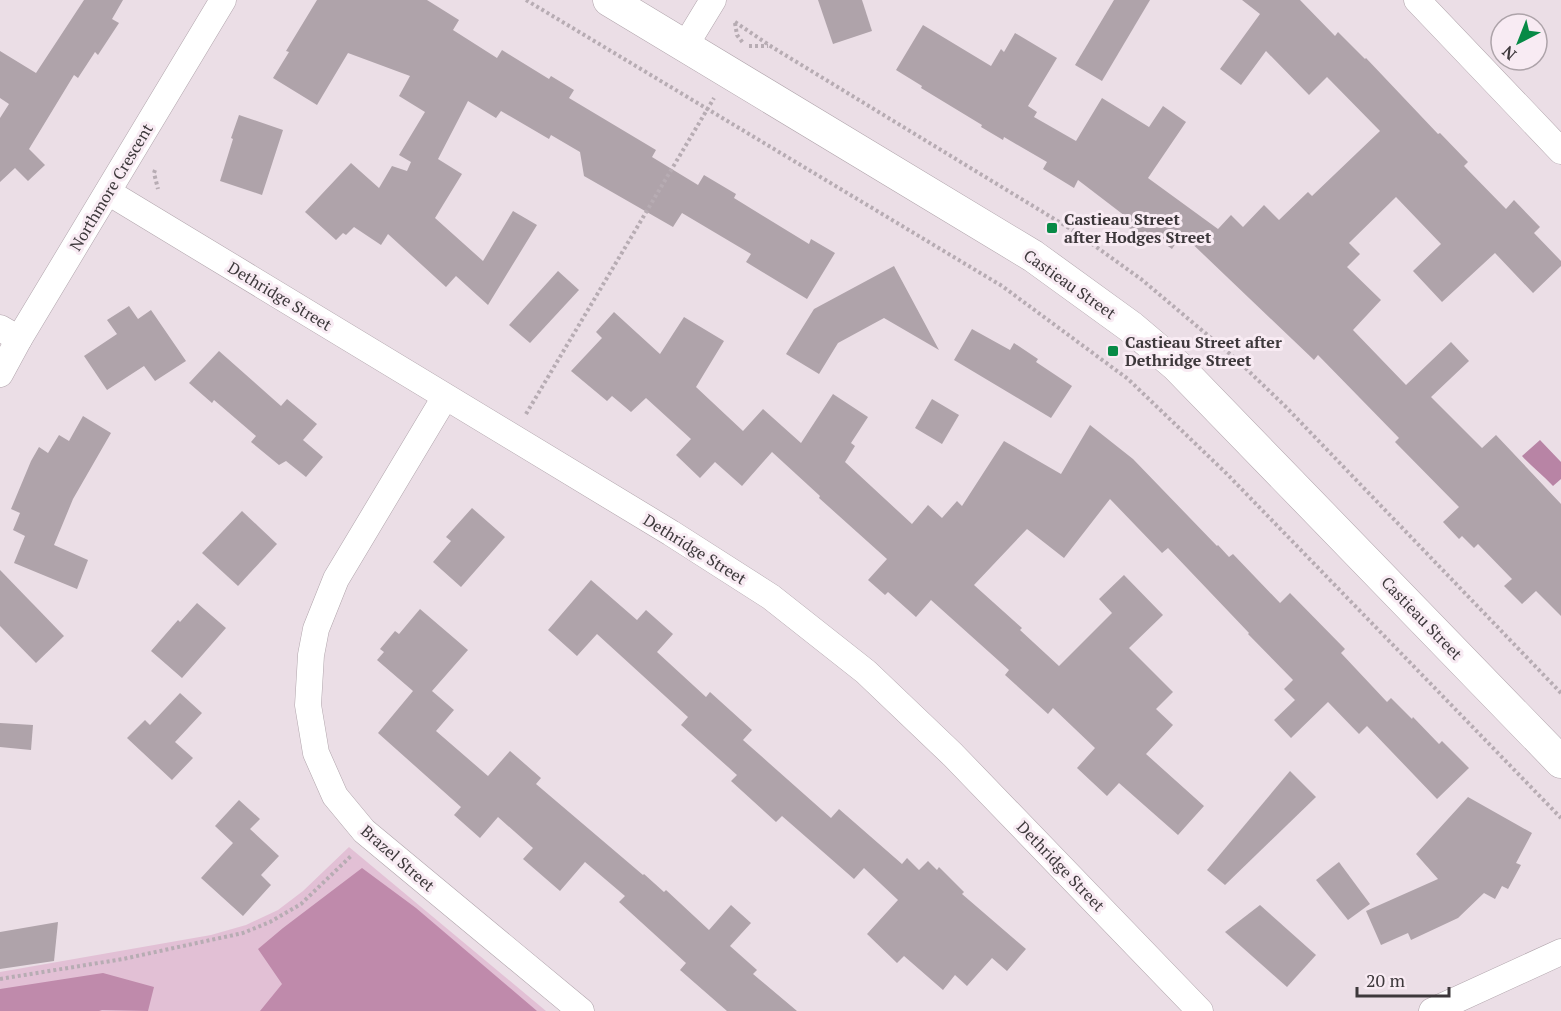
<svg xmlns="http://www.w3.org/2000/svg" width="1561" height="1011" font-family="'PT Serif',serif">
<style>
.green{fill:#e2c0d5}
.forest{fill:#bf8aab}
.water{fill:#b884a5}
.building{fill:#afa3aa}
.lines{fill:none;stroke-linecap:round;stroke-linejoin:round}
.minor-casing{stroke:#b0a4ab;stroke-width:27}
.tertiary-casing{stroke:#b0a4ab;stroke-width:33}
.path{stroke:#b7acb3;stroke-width:4;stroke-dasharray:3 3;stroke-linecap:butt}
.minor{stroke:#fff;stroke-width:26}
.tertiary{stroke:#fff;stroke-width:32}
.poi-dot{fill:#078a46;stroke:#f8ebf3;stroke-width:2}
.labels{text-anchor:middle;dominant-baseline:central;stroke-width:6;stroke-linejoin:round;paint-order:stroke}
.street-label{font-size:16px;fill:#3d383b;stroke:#f8ebf3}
.poi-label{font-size:16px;font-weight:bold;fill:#3d383b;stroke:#f8ebf3;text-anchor:start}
</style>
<rect width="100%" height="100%" fill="#ebdee6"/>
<polygon class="green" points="349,847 546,1011 0,1011 0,972 211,935 246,925 278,910 303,891"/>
<g class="forest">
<polygon points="362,868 416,908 537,1011 260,1011 282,984 258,949 283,928"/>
<polygon points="103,973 154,987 148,1011 102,1010 99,1011 0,1011 0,989"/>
</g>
<path class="water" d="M1540,440L1561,462V479L1553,486C1543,475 1532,467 1522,456Z"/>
<g class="building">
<polygon points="84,0 123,0 112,19 119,23 98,55 95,52 78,78 74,75 29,149 45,165 28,181 15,168 0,182 0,118 9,104 0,98 0,51 36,73"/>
<polygon points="317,0 427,0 459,20 453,30 497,58 502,50 549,79 551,76 574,90 569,98 656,150 652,157 698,185 704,175 736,194 734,198 809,244 811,239 835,253 807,299 746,262 751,254 682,213 673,227 584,176 580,152 551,135 549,139 501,111 496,118 468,101 438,159 462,174 435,218 483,261 513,211 537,225 488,305 456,276 446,287 388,234 381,245 354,227 346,235 343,233 336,240 305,212 351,163 379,188 392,166 407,171 411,162 399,155 425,112 399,96 410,76 348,53 317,105 273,78 289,52 286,51"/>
<polygon points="818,0 862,0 872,31 833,44"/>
<polygon points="1114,0 1150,0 1102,81 1075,65"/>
<polygon points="1242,0 1300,0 1335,36 1338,32 1365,59 1366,58 1438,134 1440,133 1468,162 1464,166 1506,209 1514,200 1540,227 1534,233 1561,261 1561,266 1533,293 1495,253 1442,302 1413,271 1441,244 1396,197 1349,243 1360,254 1347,267 1381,300 1353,330 1406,385 1451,342 1469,361 1431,397 1482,448 1496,435 1561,504 1561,616 1536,591 1522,604 1504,586 1512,579 1478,544 1474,548 1462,536 1459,539 1443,522 1459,507 1395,442 1399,438 1318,355 1314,360 1182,234 1172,249 1152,235 1148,242 1125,225 1129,219 1078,180 1074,188 1043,169 1047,162 1004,137 1003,140 981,127 982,125 921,88 922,86 896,70 923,25 991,66 1001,49 1004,52 1015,33 1057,58 1028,106 1037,112 1034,117 1076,141 1102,98 1149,127 1163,106 1186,122 1148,178 1218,229 1231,215 1243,227 1264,205 1279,220 1308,192 1312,196 1380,131 1327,77 1309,95 1266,51 1241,85 1220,69 1260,14"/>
<polygon points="239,115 283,130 262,195 220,181 233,139 231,138"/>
<polygon points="894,266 939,350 884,318 838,343 819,374 786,354 814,309"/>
<polygon points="558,271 579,290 530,343 509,325"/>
<polygon points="129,306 138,319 151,310 186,361 155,381 144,366 107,390 84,356 117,334 107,320"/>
<polygon points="614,312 660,354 684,317 724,341 696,387 743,431 763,409 801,443 833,394 868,417 851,443 855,446 845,462 912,524 928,505 942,518 957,501 962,506 1004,441 1061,474 1090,425 1133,459 1217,546 1218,545 1229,557 1233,554 1280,603 1290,593 1345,649 1341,653 1387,702 1391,698 1412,719 1413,717 1439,744 1442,741 1469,768 1437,799 1367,726 1359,734 1328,702 1291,738 1274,720 1295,700 1284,689 1293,680 1248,634 1249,633 1168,548 1162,553 1110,499 1064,558 1027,529 974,585 1022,628 1020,630 1059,666 1112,613 1099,599 1124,575 1163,615 1129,648 1173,692 1156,709 1173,725 1146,754 1204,806 1178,835 1119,783 1107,796 1077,768 1095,748 1053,708 1048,714 1005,675 1009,670 931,600 916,617 888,592 885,595 868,580 887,559 819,498 820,496 772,452 742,486 715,462 700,478 676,455 691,439 646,398 631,412 612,396 607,401 571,371 602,338 596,332"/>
<polygon points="972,329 1010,350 1014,343 1038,359 1036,362 1072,386 1051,418 954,360"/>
<polygon points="219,351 281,406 287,399 317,424 303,440 323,457 306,477 286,461 279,465 251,442 256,436 214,400 212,403 189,383"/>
<polygon points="932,399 959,415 942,444 915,428"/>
<polygon points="83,416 111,433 73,499 54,545 88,560 77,589 14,563 25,536 13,530 20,513 11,509 31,461 39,447 48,453 59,435 69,441"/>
<polygon points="472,508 505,537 461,587 433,562 451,541 446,537"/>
<polygon points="242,511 277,544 238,586 202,553"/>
<polygon points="0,570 64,636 36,663 0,626"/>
<polygon points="591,580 637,620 646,610 673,634 657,652 706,697 710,692 752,730 743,740 831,818 839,809 902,864 907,858 919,870 928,861 937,870 939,867 964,892 962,894 1026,949 1007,971 992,958 967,986 955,975 943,990 904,956 897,963 867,934 898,900 864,868 854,879 782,816 776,822 731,781 737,775 681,725 688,717 597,634 577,656 548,630"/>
<polygon points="197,603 226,628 182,678 151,651 178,620 180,622"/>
<polygon points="420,609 468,650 432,691 454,710 436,731 488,776 510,751 541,778 536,784 643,875 644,874 664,892 666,890 709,930 731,905 751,923 730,946 757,970 753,974 797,1011 727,1011 680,970 686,963 619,902 625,896 585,862 560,891 523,859 533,848 498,817 480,838 454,815 461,807 378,733 413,691 377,660 384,652 380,649 395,631 399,634"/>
<polygon points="180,693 202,713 175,742 193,758 172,780 127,738 145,720 150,725"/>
<polygon points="0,723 33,725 31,750 0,747"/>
<polygon points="1290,771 1316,797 1225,885 1207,870"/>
<polygon points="1468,797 1532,833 1516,863 1521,865 1508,889 1502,886 1495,899 1484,893 1458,918 1411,940 1408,933 1381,945 1366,911 1438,879 1416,854"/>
<polygon points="239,800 260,819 250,829 279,856 261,875 271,885 243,916 201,878 233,843 215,826"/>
<polygon points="1339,862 1370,904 1348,920 1316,880"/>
<polygon points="1260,905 1316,955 1287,987 1225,932"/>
<polygon points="58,922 54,961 0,969 0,932"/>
</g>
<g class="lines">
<g class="minor-casing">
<g id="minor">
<polyline points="1417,0 1561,151"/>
<polyline points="685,46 713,0"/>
<polyline points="108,192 671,533 771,597 866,672 953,755 1200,1011"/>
<polyline points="0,328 19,339"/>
<polyline points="0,374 19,339 223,0"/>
<polyline points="445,397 336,579 316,629 311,655 308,705 316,753 335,796 364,831 581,1011"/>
<polyline points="1432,1011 1561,952"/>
</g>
</g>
<g class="tertiary-casing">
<polyline id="tertiary" points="609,0 1033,256 1131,327 1177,366 1561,762"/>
</g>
<g class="path">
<polyline points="526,0 1002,286 1128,379 1227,474 1561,818"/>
<polyline points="735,22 772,47 1074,231 1141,279 1236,359 1285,406 1561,693"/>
<polyline points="735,23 737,35 743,43"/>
<polyline points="749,46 768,46"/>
<polyline points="155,170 154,173 158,189"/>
<polyline points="526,414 714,98"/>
<polyline points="0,979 123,959 243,933 270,922 301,904 351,856"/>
</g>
<use href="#minor" class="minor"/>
<use href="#tertiary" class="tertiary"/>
</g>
<g class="poi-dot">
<rect x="1046" y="222" width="12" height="12" rx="3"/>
<rect x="1107" y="345" width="12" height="12" rx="3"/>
</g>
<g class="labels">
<g class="street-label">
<text transform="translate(111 187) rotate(-59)">Northmore Crescent</text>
<text transform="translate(1070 284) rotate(35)">Castieau Street</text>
<text transform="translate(280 296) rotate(31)">Dethridge Street</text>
<text transform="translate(695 549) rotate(32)">Dethridge Street</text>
<text transform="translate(1422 618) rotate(46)">Castieau Street</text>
<text transform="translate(398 858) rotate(41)">Brazel Street</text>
<text transform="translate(1061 866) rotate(46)">Dethridge Street</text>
</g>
<g class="poi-label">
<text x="1064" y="219">Castieau Street<tspan x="1064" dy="18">after Hodges Street</tspan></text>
<text x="1125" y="342">Castieau Street after<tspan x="1125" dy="18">Dethridge Street</tspan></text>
</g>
</g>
<g transform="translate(1519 42) rotate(222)"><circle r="28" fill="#f8ebf3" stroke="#ada3a9" stroke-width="1.5"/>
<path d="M0-4.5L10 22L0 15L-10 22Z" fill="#078a46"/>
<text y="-9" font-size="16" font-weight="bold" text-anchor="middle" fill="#3d383b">N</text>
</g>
<path d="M1357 987v9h92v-9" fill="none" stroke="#3d383b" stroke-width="3"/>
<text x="1366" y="987" font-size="18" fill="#3d383b" stroke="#f8ebf3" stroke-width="4.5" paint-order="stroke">20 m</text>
</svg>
